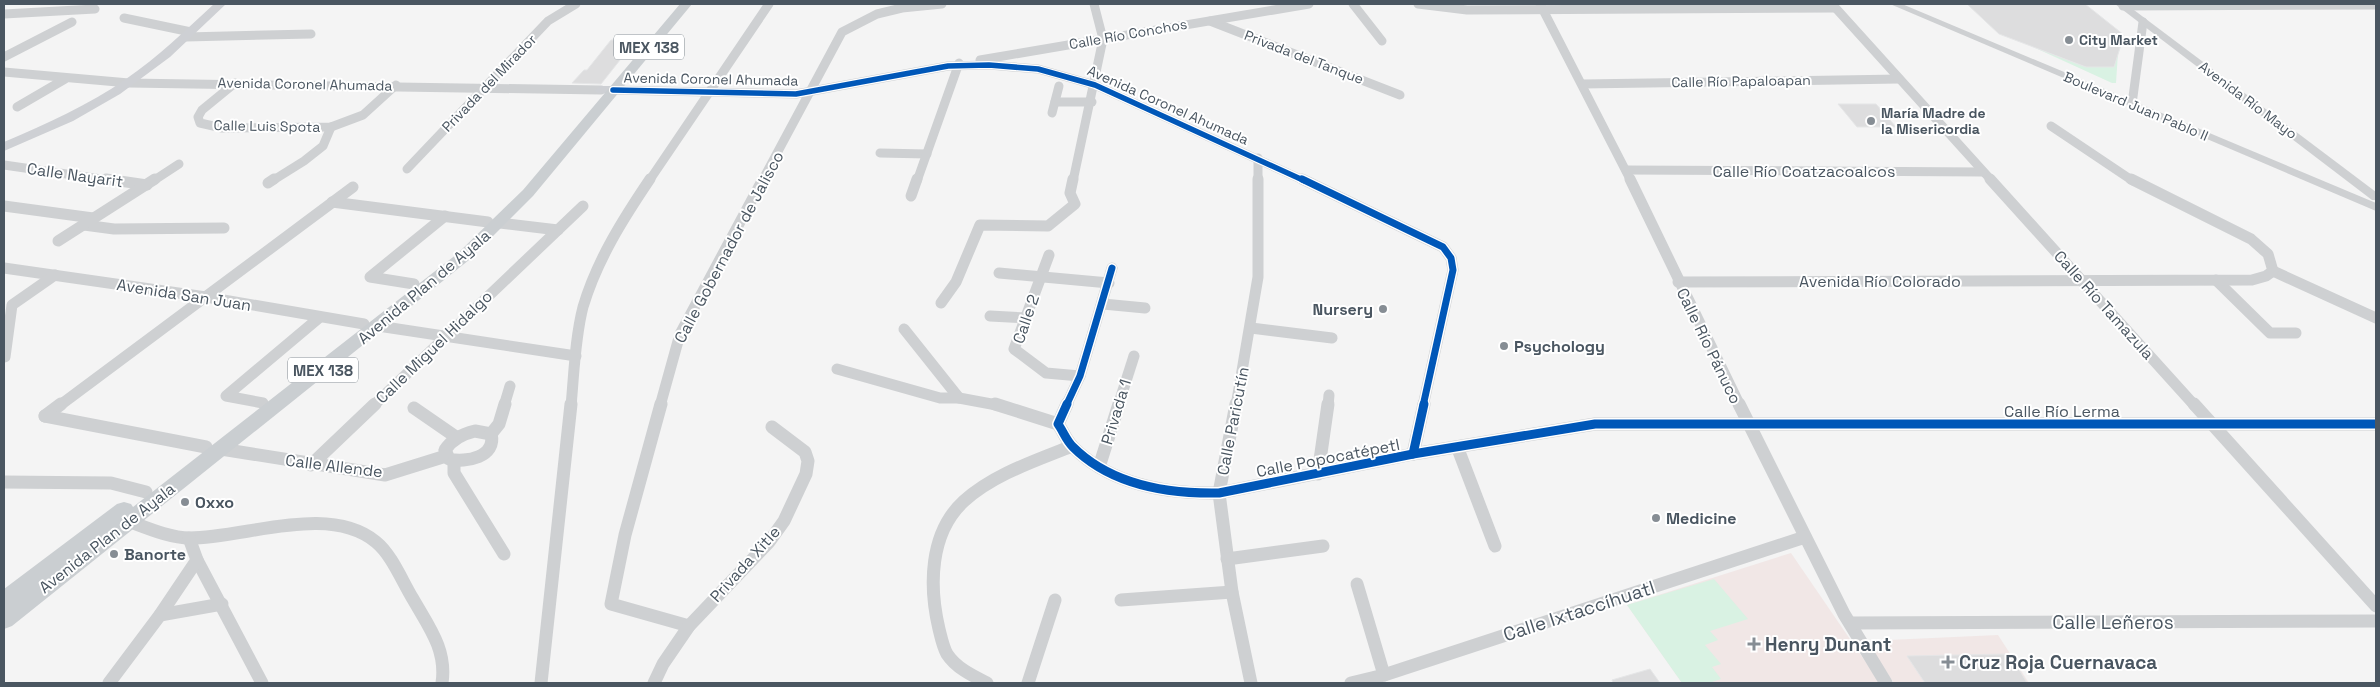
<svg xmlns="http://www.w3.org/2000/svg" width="2380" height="687" font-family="'Space Grotesk',sans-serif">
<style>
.medical{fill:#f1e7e6}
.green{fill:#d9f2e3}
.building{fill:#ddddde;stroke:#e5e6e7}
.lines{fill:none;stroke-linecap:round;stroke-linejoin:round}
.minor-far2{stroke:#ced0d2;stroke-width:9}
.minor-far1{stroke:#ced0d2;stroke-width:11}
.minor{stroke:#ced0d2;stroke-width:13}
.tertiary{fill:#ced0d2;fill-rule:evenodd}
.secondary{fill:#ced0d4;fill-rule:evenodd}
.primary{fill:#caced1;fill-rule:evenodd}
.cycleway-far2-casing{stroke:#fff;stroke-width:8}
.cycleway-far1-casing{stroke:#fff;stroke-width:10}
.cycleway-casing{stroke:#fff;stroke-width:12}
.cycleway-far2{stroke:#0057b8;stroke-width:5.5}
.cycleway-far1{stroke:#0057b8;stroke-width:7}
.cycleway{stroke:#0057b8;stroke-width:9}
.poi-dot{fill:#868d94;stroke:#fff;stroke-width:2}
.labels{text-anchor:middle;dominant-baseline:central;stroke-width:4;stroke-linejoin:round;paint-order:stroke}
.far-street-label{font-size:14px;fill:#4a5661;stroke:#fff}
.far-poi-label{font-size:14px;font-weight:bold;fill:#4a5661;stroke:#fff;text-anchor:start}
.shield{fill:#fff;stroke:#808990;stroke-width:1}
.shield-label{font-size:15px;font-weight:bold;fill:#4a5661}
.street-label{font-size:16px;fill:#4a5661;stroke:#fff}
.poi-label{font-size:16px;font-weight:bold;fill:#4a5661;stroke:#fff;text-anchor:start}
.near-street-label{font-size:19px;fill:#4a5661;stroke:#fff}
.near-poi-label{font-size:19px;font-weight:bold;fill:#4a5661;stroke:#fff;text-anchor:start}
</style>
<rect width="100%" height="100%" fill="#f4f4f4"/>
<g class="medical">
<polygon points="1791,553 1880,683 1682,683 1627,605"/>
<polygon points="1998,635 2029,683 1894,683 1866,641"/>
</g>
<g class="green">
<polygon points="2031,46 2086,67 2114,67 2118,53 2116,83 2112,83"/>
<polygon points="1714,579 1748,619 1710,631 1718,640 1705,645 1721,664 1712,667 1721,679 1709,683 1682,683 1627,605"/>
</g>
<g class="building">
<polygon points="1967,4 2085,4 2124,35 2114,67 2086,67 1999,34"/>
<polygon points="611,40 635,41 601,84 572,83 584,70 587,70"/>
<polygon points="1838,104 1876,104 1896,127 1857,127"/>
<polygon points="2010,654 2027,683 1925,683 1907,656"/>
<polygon points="1650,669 1660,683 1613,683 1612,680"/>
</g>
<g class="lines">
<g class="minor-far2">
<polyline points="1353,4 1382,41"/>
<polyline points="1418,4 1467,10 1835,8"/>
<polyline points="1540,4 1631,181"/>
<polyline points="1832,4 1992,181"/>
<polyline points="2123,6 2376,5"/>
<polyline points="4,14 95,9"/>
<polyline points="124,18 191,32"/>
<polyline points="1210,21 1400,95"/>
<polyline points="186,37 311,34"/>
<polyline points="4,57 72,22"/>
<polyline points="980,60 1309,4"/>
<polyline points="4,72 129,83 601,90"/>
<polyline points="235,83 202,110 198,117 200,123 222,128 331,127 363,115 396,85"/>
<polyline points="1583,84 1899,79"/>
<polyline points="613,90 796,94 948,66 989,65 1038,69 1095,85 1305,181"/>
<polyline points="1055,102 1092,102"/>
<polyline points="2132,104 2143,22"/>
<polyline points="17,107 65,79"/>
<polyline points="1052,113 1059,86"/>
<polyline points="2051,126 2133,181"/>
<polyline points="880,153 927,154"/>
<polyline points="1258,158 1258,181"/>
<polyline points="4,165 115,181"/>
<polyline points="407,169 548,21 576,4"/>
<polyline points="1626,170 1983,172"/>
<polyline points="153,181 179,164"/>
<polyline points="272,181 304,161 323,146 331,127"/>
<polyline points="649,181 769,4"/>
<polyline points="762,181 842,32 877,14 902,8 942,4"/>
<polyline points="917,181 959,63"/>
<polyline points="1073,181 1103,39 1094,4"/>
</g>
<g class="minor-far1">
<polyline points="106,179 147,185"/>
<polyline points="1302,179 1443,247 1451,258 1453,270 1423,406"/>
<polyline points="1630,179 1740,406"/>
<polyline points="1990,179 2195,406"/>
<polyline points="2131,179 2251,239 2268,254 2273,271"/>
<polyline points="268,183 274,179"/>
<polyline points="911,196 917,179"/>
<polyline points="332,202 488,222"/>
<polyline points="4,206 93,218"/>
<polyline points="500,223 558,230"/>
<polyline points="84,225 114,229 224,228"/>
<polyline points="58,241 155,179"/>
<polyline points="1049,255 1014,349 1046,373 1080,376"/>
<polyline points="4,268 206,297 364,324"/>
<polyline points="2273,271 2376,318"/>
<polyline points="999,273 1109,283"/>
<polyline points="2216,280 2270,333 2296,333"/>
<polyline points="1678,282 2252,280 2266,276 2273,271"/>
<polyline points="414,284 370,277 445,216"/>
<polyline points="941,303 956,282 980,225 1048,226 1075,204 1070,193 1073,179"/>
<polyline points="1103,304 1145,308"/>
<polyline points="990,316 1025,318"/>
<polyline points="378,326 576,356"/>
<polyline points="1251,328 1332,338"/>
<polyline points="904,329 959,398"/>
<polyline points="5,357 12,305 55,275"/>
<polyline points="837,369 940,398 959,398 1002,406"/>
<polyline points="263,403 226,396 320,317"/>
<polyline points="59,406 353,187"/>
<polyline points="373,406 583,206"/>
<polyline points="504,406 510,386"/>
<path d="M571,406C574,374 575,338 583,307C597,260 623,219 650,179"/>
<polyline points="660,406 680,334 763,179"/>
<polyline points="1066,406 1080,376 1112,268"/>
<polyline points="1118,406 1134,356"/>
<polyline points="1236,406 1258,277 1258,179"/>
<polyline points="1328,406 1329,395"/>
</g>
<g class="minor">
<polyline points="661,404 625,535 611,604 689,626"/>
<polyline points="995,404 1058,424"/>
<path d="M1067,404L1058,424C1063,431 1066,440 1073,447C1111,485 1167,494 1219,493L1413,454L1595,424H2376"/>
<polyline points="1236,404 1219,493 1232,592 1251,683"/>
<polyline points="1739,404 1844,614 1886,683"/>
<polyline points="2194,404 2376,606"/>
<polyline points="414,408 456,437"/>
<polyline points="45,416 61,404"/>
<polyline points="45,416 206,447"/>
<path d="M475,431L491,434C497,457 466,463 449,459L445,450C452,439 462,434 475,431Z"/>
<polyline points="491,434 499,424 505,404"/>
<polyline points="221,449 385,475 446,456"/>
<polyline points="1458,449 1495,546"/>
<polyline points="1413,454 1424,404"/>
<polyline points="454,461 454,473 504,554"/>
<polyline points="311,465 375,404"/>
<polyline points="1099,467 1119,404"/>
<polyline points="1318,474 1328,404"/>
<polyline points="4,482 111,483 146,492"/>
<path d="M128,521C147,528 170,538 190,538C245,538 329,503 376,542C392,555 402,581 413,599C429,627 447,650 442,683"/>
<polyline points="1227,559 1323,546"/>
<polyline points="197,560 262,683"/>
<polyline points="1357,584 1384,675"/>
<polyline points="1121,600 1232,592"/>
<polyline points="160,615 222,604"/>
<polyline points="1850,623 2376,621"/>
<polyline points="109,683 160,615 197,560 189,538"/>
<polyline points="541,683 571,404"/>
<polyline points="654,683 663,664 689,626 769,542 784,521 806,474 808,461 805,452 772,427"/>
<path d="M987,683C973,676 956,668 947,654C943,647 941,637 939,629C929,587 929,533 964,501C994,474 1035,461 1072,446"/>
<polyline points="1028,683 1055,600"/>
<polyline points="1351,683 1384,675 1805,537"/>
</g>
<g class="tertiary">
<polygon points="1890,4 1902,4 2376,203 2376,211"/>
<polygon points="2115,4 2126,4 2376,192 2376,200 2372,200"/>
</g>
<g class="secondary">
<path d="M214,4H226L170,57L120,94L73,121L4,151V142C46,124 89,105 126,79C158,57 186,30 214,4Z"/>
<polygon points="601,86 613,86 619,90 613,94 597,93 595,90"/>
</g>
<polygon class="primary" points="680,4 692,4 533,196 469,260 12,626 4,629 4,589 117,504 124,502 131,504 133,507 457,254 523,190"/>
<g class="cycleway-far2-casing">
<polyline id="cycleway-far2" points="613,90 796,94 948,66 989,65 1038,69 1095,85 1305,181"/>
</g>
<g class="cycleway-far1-casing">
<g id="cycleway-far1">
<polyline points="1302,179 1443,247 1451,258 1453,270 1423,406"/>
<polyline points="1066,406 1080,376 1112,268"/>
</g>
</g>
<g class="cycleway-casing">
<g id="cycleway">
<path d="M1067,404L1058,424C1063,431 1066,440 1073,447C1111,485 1167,494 1219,493L1413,454L1595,424H2376"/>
<polyline points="1413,454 1424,404"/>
</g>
</g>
<use href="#cycleway-far2" class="cycleway-far2"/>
<use href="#cycleway-far1" class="cycleway-far1"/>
<use href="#cycleway" class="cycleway"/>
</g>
<g class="poi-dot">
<circle cx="2069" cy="40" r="5"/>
<circle cx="1871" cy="121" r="5"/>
<circle cx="1383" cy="309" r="5"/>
<circle cx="1504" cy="346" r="5"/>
<circle cx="185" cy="502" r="5"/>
<circle cx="1656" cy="518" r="5"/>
<circle cx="114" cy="554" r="5"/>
<path d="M1751.5 636.5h5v5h5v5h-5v5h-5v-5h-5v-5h5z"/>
<path d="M1945.5 654.5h5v5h5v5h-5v5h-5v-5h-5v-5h5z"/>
</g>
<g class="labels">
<g class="far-street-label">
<text transform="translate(1128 34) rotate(-10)">Calle Río Conchos</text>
<text transform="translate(1304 57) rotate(21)">Privada del Tanque</text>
<text transform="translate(711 79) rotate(1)">Avenida Coronel Ahumada</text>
<text transform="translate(1741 81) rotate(-1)">Calle Río Papaloapan</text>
<text transform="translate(489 83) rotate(-46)">Privada del Mirador</text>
<text transform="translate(305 84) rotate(1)">Avenida Coronel Ahumada</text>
<text transform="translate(2248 100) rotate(37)">Avenida Río Mayo</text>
<text transform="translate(1168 105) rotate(24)">Avenida Coronel Ahumada</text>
<text transform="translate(2136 106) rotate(23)">Boulevard Juan Pablo II</text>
<text transform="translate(267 126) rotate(1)">Calle Luis Spota</text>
</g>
<g class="far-poi-label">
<text x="2079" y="40">City Market</text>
<text x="1881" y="113">María Madre de<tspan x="1881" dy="16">la Misericordia</tspan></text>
</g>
<g class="shield">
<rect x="614" y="34.5" width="70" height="25" rx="4"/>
<rect x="288" y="357.5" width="70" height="25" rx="4"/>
</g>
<g class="shield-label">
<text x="649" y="47">MEX 138</text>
<text x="323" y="370">MEX 138</text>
</g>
<g class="street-label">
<text x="1804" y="171">Calle Río Coatzacoalcos</text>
<text transform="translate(75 175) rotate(8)">Calle Nayarit</text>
<text transform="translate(729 247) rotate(-62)">Calle Gobernador de Jalisco</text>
<text x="1880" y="281">Avenida Río Colorado</text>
<text transform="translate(424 287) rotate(-40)">Avenida Plan de Ayala</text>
<text transform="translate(184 295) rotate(9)">Avenida San Juan</text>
<text transform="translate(2104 305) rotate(48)">Calle Río Tamazula</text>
<text transform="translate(1026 319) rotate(-71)">Calle 2</text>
<text transform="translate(1709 346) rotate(64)">Calle Río Pánuco</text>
<text transform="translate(434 347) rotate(-44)">Calle Miguel Hidalgo</text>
<text x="2062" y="411">Calle Río Lerma</text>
<text transform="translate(1116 412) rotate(-73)">Privada 1</text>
<text transform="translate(1233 421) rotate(-79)">Calle Paricutín</text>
<text transform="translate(1328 458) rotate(-11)">Calle Popocatépetl</text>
<text transform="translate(334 466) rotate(7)">Calle Allende</text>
<text transform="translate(107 538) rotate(-38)">Avenida Plan de Ayala</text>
<text transform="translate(745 564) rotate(-48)">Privada Xitle</text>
</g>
<g class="poi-label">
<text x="1373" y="309" text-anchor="end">Nursery</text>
<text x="1514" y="346">Psychology</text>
<text x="195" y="502">Oxxo</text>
<text x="1666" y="518">Medicine</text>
<text x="124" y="554">Banorte</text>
</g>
<g class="near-street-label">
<text transform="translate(1579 611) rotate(-18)">Calle Ixtaccíhuatl</text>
<text x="2113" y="622">Calle Leñeros</text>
</g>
<g class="near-poi-label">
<text x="1765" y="644">Henry Dunant</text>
<text x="1959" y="662">Cruz Roja Cuernavaca</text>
</g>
</g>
<rect width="2380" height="687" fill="none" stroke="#4a5661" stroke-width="10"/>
</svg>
